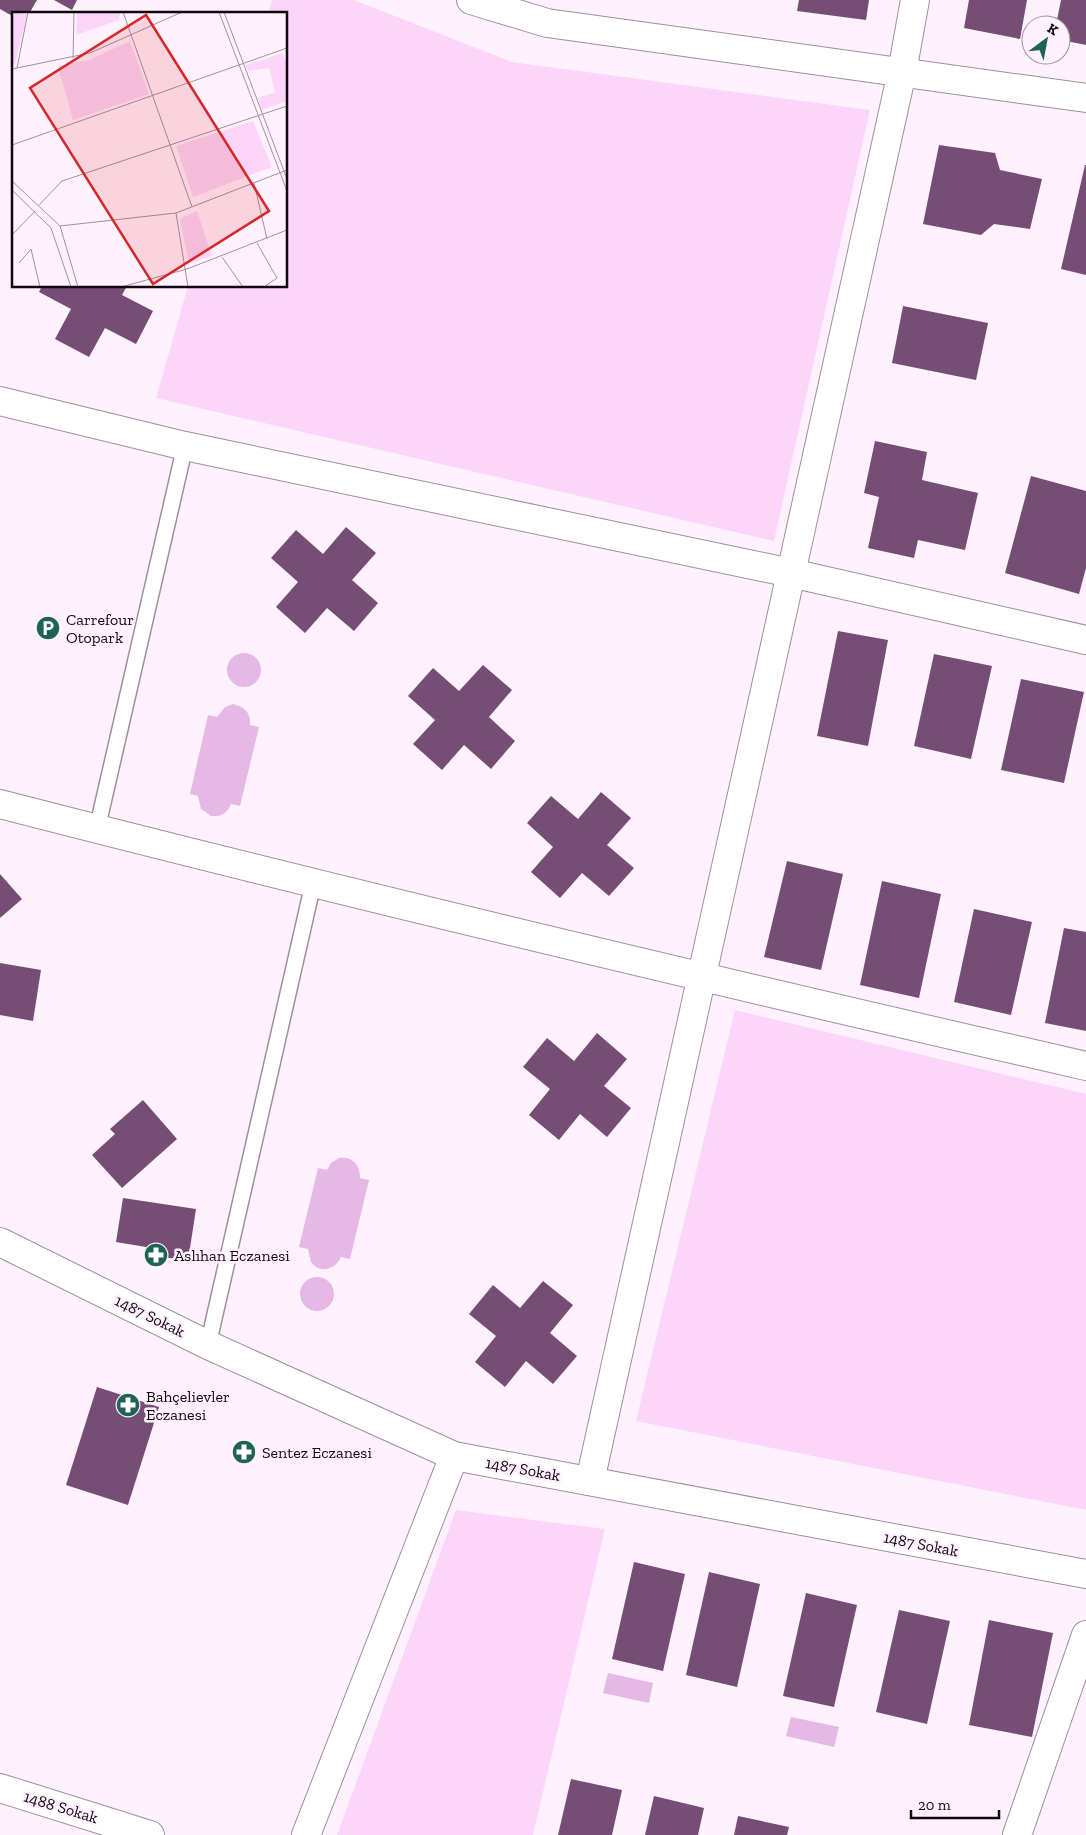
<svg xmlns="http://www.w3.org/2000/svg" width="1086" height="1835" font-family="'Zilla Slab',serif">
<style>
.green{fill:#fbd6fa}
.water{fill:#e5b8e5}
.building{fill:#764e75}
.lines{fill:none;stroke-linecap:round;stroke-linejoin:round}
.lane-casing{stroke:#9e8f9e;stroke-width:18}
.street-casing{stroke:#9e8f9e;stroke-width:30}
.secondary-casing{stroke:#9e8f9e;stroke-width:30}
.lane{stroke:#fff;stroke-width:15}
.street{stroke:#fff;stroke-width:28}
.secondary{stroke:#fff;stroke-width:28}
.labels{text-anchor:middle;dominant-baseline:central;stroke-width:5;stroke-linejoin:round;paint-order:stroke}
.poi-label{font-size:16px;fill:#0f090f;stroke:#fff1fe;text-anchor:start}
.street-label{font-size:16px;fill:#0f090f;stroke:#fff1fe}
.inset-road{fill:none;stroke:#9f949e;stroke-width:1}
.view{fill:#d62828;fill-opacity:0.15;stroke:#d62828;stroke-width:2.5}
.inset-edge{fill:none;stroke:#0f090f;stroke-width:2.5}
</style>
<rect width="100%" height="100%" fill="#fff1fe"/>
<g class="green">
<polygon points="272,0 354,0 512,62 870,110 774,541 156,398 188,286 286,286 286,14 268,14"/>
<polygon points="735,1010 1086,1094 1086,1510 636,1421"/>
<polygon points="456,1510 605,1529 533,1835 337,1835"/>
</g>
<g class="water">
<circle cx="244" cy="670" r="17"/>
<path d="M233,704C245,707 251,713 250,725L259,727L240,806L231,804C228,813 221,817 211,816L201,809L198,796L190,794L208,715L217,717L225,707Z"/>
<path d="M339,1158C352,1156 360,1164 360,1178L369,1180L350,1259L341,1257C335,1270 320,1274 311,1262L308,1249L299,1247L318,1168L327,1170L331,1163Z"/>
<circle cx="317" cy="1294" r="17"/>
<polygon points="608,1673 653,1683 649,1703 603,1693"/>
<polygon points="791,1717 839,1727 834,1747 786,1736"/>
</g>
<g class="building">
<polygon points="0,0 37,0 29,14 14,14 14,17 0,9"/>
<polygon points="54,0 77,0 72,10"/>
<polygon points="799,0 869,0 866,20 797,11"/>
<polygon points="969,0 1027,0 1020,39 964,28"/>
<polygon points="1061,0 1086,0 1086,45 1061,40 1061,25 1056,25"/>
<polygon points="939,145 995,153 1000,170 1042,179 1030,229 994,224 981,235 923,224"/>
<polygon points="1085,165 1086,165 1086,275 1061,269"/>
<polygon points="42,286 127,286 122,295 153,311 136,344 105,328 89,357 55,339 71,309 39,292"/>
<polygon points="903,306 988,323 976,380 892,363"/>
<polygon points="875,441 927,452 922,480 978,493 965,550 918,540 914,558 868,548 879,497 864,493"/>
<polygon points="1031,476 1086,491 1086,568 1079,594 1005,573"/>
<polygon points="346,527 376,553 352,580 378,603 354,631 327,608 305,633 276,607 298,582 271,558 296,530 323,554"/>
<polygon points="838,631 888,640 868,746 817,736"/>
<polygon points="934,654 992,666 971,759 914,746"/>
<polygon points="483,665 512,690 489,717 515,741 491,769 464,745 442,770 413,744 435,720 408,696 433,668 459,691"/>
<polygon points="1021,679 1084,692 1064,783 1001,770"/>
<polygon points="601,792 631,818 607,845 634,868 609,896 582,873 560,898 531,872 553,847 527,823 551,796 578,819"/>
<polygon points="787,861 843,874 821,970 764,957"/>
<polygon points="0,874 22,899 0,918"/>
<polygon points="882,881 941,894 919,998 860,985"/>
<polygon points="974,909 1032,922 1011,1015 954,1002"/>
<polygon points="1064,928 1086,932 1086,1031 1045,1023"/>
<polygon points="0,963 41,970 33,1021 0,1015"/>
<polygon points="597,1033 627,1059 604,1086 631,1108 607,1137 580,1114 559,1140 529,1115 550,1089 523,1067 547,1038 574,1061"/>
<polygon points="143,1100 177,1139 122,1188 92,1155 115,1134 110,1129"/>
<polygon points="123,1198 196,1209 188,1261 145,1254 146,1247 116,1242"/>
<polygon points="543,1281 573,1305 550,1333 577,1356 553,1384 526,1361 505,1387 475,1362 496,1336 469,1314 493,1285 520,1308"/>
<polygon points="97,1387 159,1407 128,1505 66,1485"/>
<polygon points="634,1562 685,1574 663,1671 612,1659"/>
<polygon points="709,1572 760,1584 737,1687 686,1675"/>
<polygon points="806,1593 857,1605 834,1707 783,1696"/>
<polygon points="899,1610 950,1621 927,1724 876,1712"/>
<polygon points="989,1620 1053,1633 1032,1737 969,1725"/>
<polygon points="571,1779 622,1790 612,1835 558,1835"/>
<polygon points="654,1796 704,1808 698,1835 645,1835"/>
<polygon points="738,1816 789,1827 787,1835 734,1835"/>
</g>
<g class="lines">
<g class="lane-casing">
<g id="lane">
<polyline points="97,829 185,446"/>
<polyline points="208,1345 313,884"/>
</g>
</g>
<g class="street-casing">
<g id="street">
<polyline points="0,401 185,446 791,573 1086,640"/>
<path d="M0,804C361,897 723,983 1086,1066"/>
<polyline points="0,1242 208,1345 454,1456 1086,1574"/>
<polyline points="590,1481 902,72 915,0"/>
<polyline points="0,1788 150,1835"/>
<polyline points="306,1835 454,1456"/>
<polyline points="1017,1835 1086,1635"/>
</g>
</g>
<g class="secondary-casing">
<polyline id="secondary" points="471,0 547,23 1086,98"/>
</g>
<use href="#lane" class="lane"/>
<use href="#street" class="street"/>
<use href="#secondary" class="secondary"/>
</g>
<defs>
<g id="parking-disc" transform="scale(1.25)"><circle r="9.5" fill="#1e6355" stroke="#fff1fe"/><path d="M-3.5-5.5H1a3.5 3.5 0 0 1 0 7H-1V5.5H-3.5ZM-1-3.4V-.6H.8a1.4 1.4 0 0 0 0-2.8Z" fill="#fff"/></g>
<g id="pharmacy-disc" transform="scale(1.25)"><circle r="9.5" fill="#1e6355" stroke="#fff1fe"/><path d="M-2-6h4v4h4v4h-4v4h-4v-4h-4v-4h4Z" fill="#fff"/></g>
</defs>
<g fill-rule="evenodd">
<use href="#parking-disc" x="48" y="628"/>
<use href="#pharmacy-disc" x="156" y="1255"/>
<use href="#pharmacy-disc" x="128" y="1405"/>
<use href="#pharmacy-disc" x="244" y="1452"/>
</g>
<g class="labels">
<g class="poi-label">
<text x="66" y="619">Carrefour<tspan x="66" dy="18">Otopark</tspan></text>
<text x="174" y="1255">Aslıhan Eczanesi</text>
<text x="146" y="1396">Bahçelievler<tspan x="146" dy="18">Eczanesi</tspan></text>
<text x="262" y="1452">Sentez Eczanesi</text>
</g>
<g class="street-label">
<text transform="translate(150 1316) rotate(26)">1487 Sokak</text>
<text transform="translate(523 1469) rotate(10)">1487 Sokak</text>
<text transform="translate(921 1544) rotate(11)">1487 Sokak</text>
<text transform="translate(61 1807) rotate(17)">1488 Sokak</text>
</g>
</g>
<g transform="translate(12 12)">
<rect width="275" height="275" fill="#fff1fe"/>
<path d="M0,0L15,3L3,52L0,53ZM65,0H108L107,8L64,23ZM118,29L137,82L61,108L46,54L77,48ZM271,41L275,53V89L250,98L246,86L263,80L257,56L236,59L234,53ZM241,109L260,155L181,185L164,134ZM185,199L200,244L177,252L168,207Z" fill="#fbd6fa"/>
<path class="inset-road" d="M111,0L180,195M207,0L275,179M212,0L275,167M61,46L62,0M5,56L16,0M0,57L78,41L170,0M0,133L275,36M0,169L48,214L66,275M242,171L255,227M0,178L39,216L59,275M27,193L50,169L275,94M164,201L176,275M48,214L164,201L275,158M0,223L23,199M245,231L265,266L252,275M210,245L231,275M7,251L19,237L28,275M109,275L175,257L275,218"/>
<path class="view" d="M134,3L257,199L141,272L18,76Z"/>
<rect width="275" height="275" class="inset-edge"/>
</g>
<g transform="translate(1046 40) rotate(32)"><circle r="24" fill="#fff1fe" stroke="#9f949e"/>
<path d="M0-4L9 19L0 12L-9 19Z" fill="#1e6355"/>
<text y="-8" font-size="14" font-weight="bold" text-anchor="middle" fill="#0f090f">K</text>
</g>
<path d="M911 1810v8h88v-8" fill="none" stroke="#0f090f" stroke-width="2.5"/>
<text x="918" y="1810" font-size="15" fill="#0f090f" stroke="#fff1fe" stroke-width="4" paint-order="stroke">20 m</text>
</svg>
